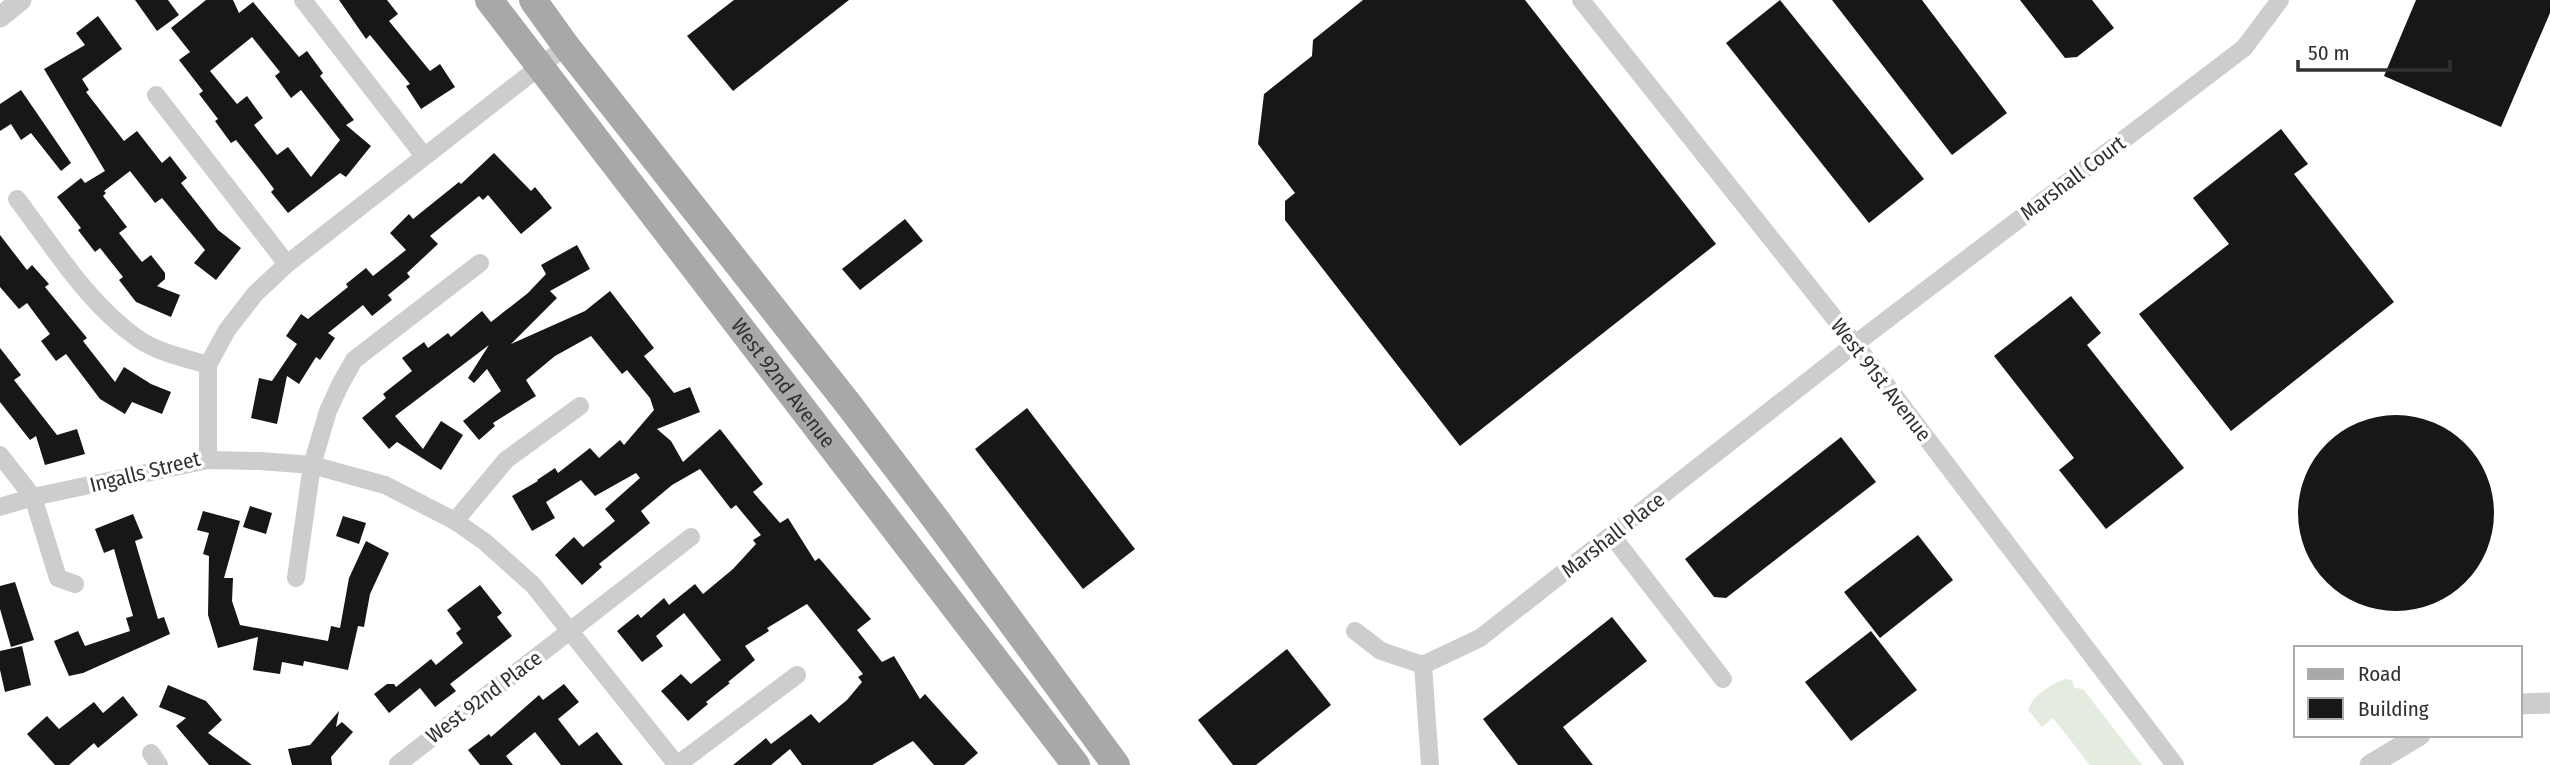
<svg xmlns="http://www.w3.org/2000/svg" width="2550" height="765" font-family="'Fira Sans Condensed',sans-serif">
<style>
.green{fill:#e4ebdf}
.building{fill:#171717;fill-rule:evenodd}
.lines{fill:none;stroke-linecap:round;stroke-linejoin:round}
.minor{stroke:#cdcdcd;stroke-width:18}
.tertiary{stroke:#cdcdcd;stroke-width:21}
.primary{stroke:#a8a8a8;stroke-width:28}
.labels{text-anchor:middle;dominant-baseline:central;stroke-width:7;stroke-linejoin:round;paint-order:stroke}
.street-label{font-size:21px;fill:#303030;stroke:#fff}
</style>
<rect width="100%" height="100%" fill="#fff"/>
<path class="green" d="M2065,679L2072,680L2074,688L2083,689L2142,765H2090L2053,718L2042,727L2028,710C2032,696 2051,684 2065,679Z"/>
<g class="building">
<polygon points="135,0 168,0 179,15 157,31"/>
<path d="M206,0H233L239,13L253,2L299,57L307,51L323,73L320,76L354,120L346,125L371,146L346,177L340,173L288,213L271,192L274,189L259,169L236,140L231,143L215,121L218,119L199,94L203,91L179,60L190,52L171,28ZM252,37L280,72L275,76L291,98L301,90L340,140L311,177L288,147L277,155L254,125L263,118L247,96L237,104L210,71Z"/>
<polygon points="339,0 387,0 398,14 389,21 430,71 440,64 455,87 421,109 406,86 410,84 370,35 366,39"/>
<polygon points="734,0 849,0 733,91 687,36"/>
<polygon points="1363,0 1525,0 1716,244 1460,446 1285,220 1285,201 1295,193 1258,144 1264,94 1312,56 1313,40"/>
<polygon points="1780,0 1924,179 1869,223 1726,43"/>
<polygon points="1832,0 1922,0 2007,113 1952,155"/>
<polygon points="2020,0 2092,0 2114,28 2077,57 2065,58"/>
<polygon points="2416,0 2550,0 2550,13 2501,127 2384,76"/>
<polygon points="98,16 122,49 82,79 89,90 86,92 124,141 137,131 162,163 170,156 187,178 181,183 218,230 241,248 216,280 194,263 205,250 162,198 155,203 130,171 104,191 106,193 103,196 127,227 119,233 142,262 151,255 165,273 165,279 157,286 180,295 171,317 136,302 119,280 123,277 100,248 95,252 78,230 81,228 57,197 81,178 85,183 105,171 44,69 85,45 76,33"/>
<polygon points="21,90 71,163 61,171 31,133 21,140 11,124 0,131 0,104"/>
<polygon points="2281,129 2308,164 2294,174 2394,302 2231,431 2139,314 2229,244 2193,198"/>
<polygon points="494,153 531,191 535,187 552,208 521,234 488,195 483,200 479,196 430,236 438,244 407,273 410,277 388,295 392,300 372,316 363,305 328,333 335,338 320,360 316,357 299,384 287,376 277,424 251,418 259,378 272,381 297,344 286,336 301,314 308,319 348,287 346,284 366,268 373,276 406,250 390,233 409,214 413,219 459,182 461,184"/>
<polygon points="905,219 923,241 860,290 842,269"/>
<polygon points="0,235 27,270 32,265 49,284 45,287 87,338 83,341 115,382 124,367 151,384 171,392 162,414 132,402 125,414 100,399 66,354 56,361 41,341 50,334 27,303 19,309 0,287"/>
<polygon points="577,245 590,269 550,291 557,298 511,344 585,311 610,291 654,348 644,356 674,393 690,387 700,412 657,429 671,441 683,462 720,429 763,484 753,492 780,523 788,518 815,561 819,558 871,619 857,630 882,662 894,656 920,699 925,694 978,753 964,765 934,765 913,741 872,765 802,765 790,749 771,765 733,765 766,738 771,744 811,714 819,723 847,700 862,682 858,677 863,674 807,604 767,628 769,631 745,646 755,660 728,682 730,683 706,702 708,704 688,721 661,691 681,674 691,684 721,660 684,613 656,636 663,646 642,662 617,631 638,614 641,618 664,598 669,605 695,584 703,594 733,569 756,544 753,540 761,535 736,505 731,509 700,469 672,485 641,511 650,523 599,564 602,567 582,585 555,555 574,537 583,547 615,521 605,509 640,478 636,473 595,496 581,480 546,502 555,518 532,531 512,496 538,481 537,480 555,468 558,473 590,448 599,458 620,440 624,445 654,410 650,398 627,370 622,374 591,336 555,356 526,380 536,396 493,423 495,426 479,440 463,421 501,391 487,369 474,383 468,378 489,345 395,416 423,449 441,421 463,435 441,470 397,442 389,449 362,418 386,398 383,394 412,371 402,358 424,342 428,348 448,333 451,337 482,311 491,322 528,293 546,274 541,265"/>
<polygon points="2071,296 2101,333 2087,345 2184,468 2106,529 2059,470 2074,458 1994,356"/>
<polygon points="0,348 21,375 14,380 57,435 77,429 85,454 45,465 36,436 30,440 0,402"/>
<polygon points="1027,408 1135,549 1083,589 975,449"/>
<circle cx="2396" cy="513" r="98"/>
<polygon points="1841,437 1876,482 1726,598 1714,597 1685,559"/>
<polygon points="250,506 272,513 266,534 243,527"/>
<polygon points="203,511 240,521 224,578 233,578 232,601 240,625 328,641 331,626 340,628 349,578 366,541 389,553 370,594 364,627 358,626 348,670 304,661 303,666 282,662 280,674 253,670 258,637 218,648 208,615 209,556 203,554 209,533 197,530"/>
<polygon points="133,514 143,538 135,541 158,619 164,617 170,634 83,673 69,676 54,641 78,631 85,646 130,631 126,618 133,616 114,549 104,553 95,529"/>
<polygon points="343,516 366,523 359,544 336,536"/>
<polygon points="1918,535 1953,580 1880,638 1844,592"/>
<polygon points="15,582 34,640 11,647 0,609 0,586"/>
<polygon points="480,585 502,613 497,617 512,636 450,684 456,691 435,707 420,688 389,713 374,694 387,684 394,684 396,687 431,659 436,665 463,643 456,633 461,629 447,610"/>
<polygon points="1612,617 1647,661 1563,727 1593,765 1518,765 1483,719"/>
<polygon points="1871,631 1917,690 1851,741 1805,682"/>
<polygon points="22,646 31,685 5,692 0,670 0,651"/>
<polygon points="1287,649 1331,705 1256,765 1233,765 1198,720"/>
<polygon points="564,684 579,702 558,719 579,746 597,732 623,765 561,765 535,732 506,756 513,765 480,765 468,750 489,734 491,737 539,695 543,700"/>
<polygon points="168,685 206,701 222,720 208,733 252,765 209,765 176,726 186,718 159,707"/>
<polygon points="123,696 138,715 98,748 94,743 69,765 55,765 27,734 47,716 59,729 94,702 103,713"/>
<polygon points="339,711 336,727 342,722 353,732 331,757 332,765 292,765 288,749 310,745"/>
</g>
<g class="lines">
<g class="minor">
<polyline points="303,0 424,156"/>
<polyline points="1581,0 1855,344 2175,765"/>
<polyline points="156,95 287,264"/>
<path d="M17,199C53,246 87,303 137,338C156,352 185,358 208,365"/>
<polyline points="0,455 33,497 208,460 260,461 312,465 385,485 455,521 485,542 533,585 677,765"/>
<polyline points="208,460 208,365 227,330 255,294 287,264 566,46"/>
<polyline points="0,507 33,497 58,578 75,584"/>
<polyline points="455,521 506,460 580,406"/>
<polyline points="1612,536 1723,679"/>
<polyline points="296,578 312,465 328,411 340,385 354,360 480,263"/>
<polyline points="1355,631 1381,651 1423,665 1480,638 1855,344 2244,48 2280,0"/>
<polyline points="1423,665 1430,765"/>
<polyline points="151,753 159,765"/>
<polyline points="398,764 691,537"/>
<polyline points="677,765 797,675"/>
</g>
<g class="tertiary">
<polyline points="0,17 21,0"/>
<polyline points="2520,704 2550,703"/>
<polyline points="2370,765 2420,735"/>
</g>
<g class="primary">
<path id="s1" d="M489,0L1076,765"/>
<polyline points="533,0 566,46 849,405 937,521 1116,765"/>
</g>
</g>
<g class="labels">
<g class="street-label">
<text transform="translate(2073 178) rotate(-37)">Marshall Court</text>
<text transform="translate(1881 380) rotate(52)">West 91st Avenue</text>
<text stroke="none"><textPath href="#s1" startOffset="483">West 92nd Avenue</textPath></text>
<text transform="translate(145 472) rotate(-14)">Ingalls Street</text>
<text transform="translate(1613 535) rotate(-38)">Marshall Place</text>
<text transform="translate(484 697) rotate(-37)">West 92nd Place</text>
</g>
</g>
<rect x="2294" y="646" width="228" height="91" fill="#ffffff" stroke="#acacac" stroke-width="2"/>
<rect x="2308" y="669" width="35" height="10" fill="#a8a8a8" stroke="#acacac" stroke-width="2"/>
<text x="2358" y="681" font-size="21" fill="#303030">Road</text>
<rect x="2308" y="698" width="35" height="21" fill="#171717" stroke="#acacac" stroke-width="2"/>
<text x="2358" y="716" font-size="21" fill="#303030">Building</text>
<path d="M2298 60v10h152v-10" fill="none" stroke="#303030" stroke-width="3.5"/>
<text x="2308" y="60" font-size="21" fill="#303030" stroke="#ffffff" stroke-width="5" paint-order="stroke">50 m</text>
</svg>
